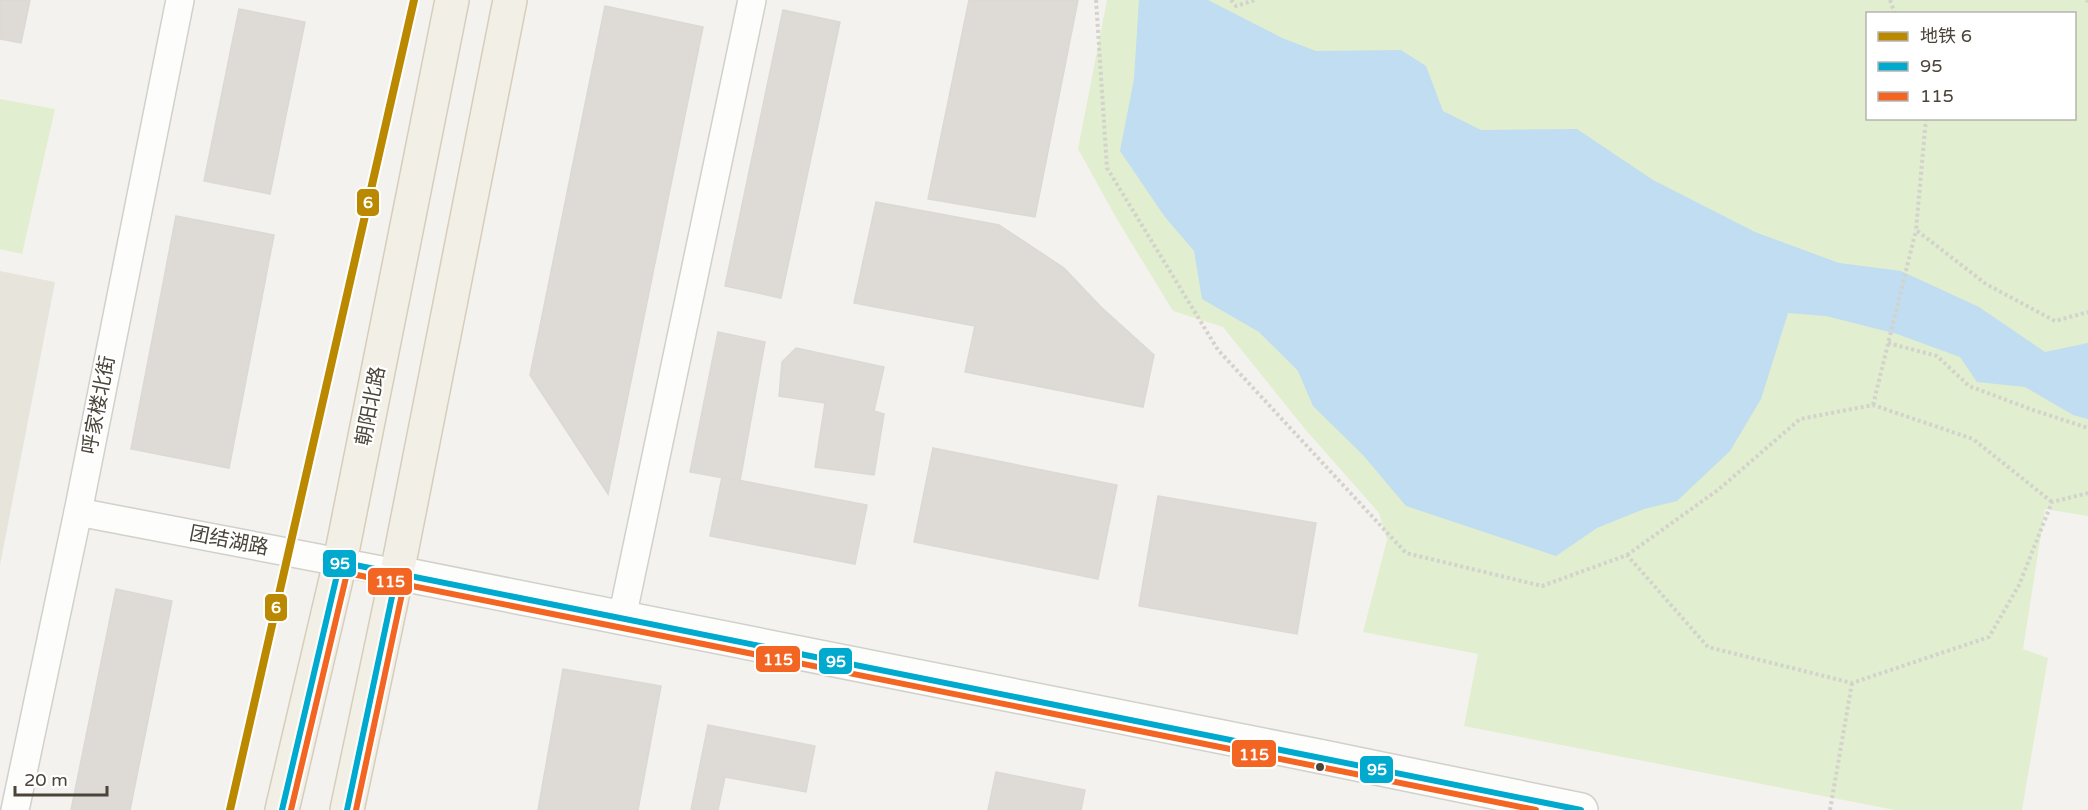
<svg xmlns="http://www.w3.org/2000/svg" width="2088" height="810" font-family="'Varela Round','Noto Sans SC',sans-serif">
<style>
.residential{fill:#e7e4dc}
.green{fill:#e1eecf;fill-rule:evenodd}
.water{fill:#c0ddf1}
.building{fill:#dedbd6;stroke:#dcd9d4;stroke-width:1.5}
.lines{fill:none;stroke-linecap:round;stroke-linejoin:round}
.minor-casing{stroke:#d2d0cb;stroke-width:30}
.tertiary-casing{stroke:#d2d0cb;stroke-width:36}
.primary-casing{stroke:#d6cebb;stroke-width:36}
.path{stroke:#d3d2cc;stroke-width:4;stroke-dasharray:3 3;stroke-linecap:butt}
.minor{stroke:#fdfdfc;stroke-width:27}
.tertiary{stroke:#fdfdfc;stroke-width:33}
.primary{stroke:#f2efe6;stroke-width:33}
.bus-1-casing{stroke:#fff;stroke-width:10}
.bus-2-casing{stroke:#fff;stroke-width:10}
.bus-1{stroke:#00a9ce;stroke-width:6}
.bus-2{stroke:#f26522;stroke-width:6}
.metro-1-casing{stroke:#fff;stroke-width:12}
.metro-1{stroke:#bb8900;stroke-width:8}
.bus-dot{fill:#4b4439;stroke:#fff;stroke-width:2}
.labels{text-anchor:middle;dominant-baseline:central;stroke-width:4.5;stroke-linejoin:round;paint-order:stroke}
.street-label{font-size:20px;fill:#4b4439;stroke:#fff}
.line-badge{stroke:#fff;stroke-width:2}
.badge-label{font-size:16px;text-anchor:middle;font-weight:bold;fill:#fff}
</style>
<rect width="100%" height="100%" fill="#f4f2ee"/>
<polygon class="residential" points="0,271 55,282 0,565"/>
<g class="green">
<path d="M1107,0H2088V516L2045,509L2023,649L2048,658L2022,810H1895L1464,726L1478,654L1363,632L1387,540L1379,513L1305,429L1223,327L1173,311L1118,221L1078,149ZM1868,14H2074V118H1868Z"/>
<polygon points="0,99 55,109 22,254 0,249"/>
</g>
<polygon class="water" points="1139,0 1208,0 1282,38 1316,51 1401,50 1426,66 1443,111 1481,130 1577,129 1653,180 1755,232 1839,263 1901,271 1979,307 2045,352 2088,343 2088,419 2073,415 2025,387 1977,382 1960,357 1897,334 1826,316 1788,313 1761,399 1730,451 1677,501 1644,509 1597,528 1556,556 1406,506 1363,455 1313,406 1298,371 1259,332 1202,299 1194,251 1165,217 1120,151 1134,79"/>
<g class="building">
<polygon points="0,0 30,0 21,43 0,39"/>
<polygon points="969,0 1078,0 1035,217 928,199"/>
<polygon points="605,6 703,27 608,494 530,375"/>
<polygon points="239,9 305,22 270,194 204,181"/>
<polygon points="783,10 840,22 781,298 725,286"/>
<polygon points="876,202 999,225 1064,268 1101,307 1154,355 1143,407 965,372 975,326 854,303"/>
<polygon points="176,216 274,235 229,468 131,449"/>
<polygon points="718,332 765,342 740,481 690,472"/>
<polygon points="796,348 884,367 874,411 884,414 874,475 815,467 825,403 779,396 782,362"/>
<polygon points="933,448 1117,485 1098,579 914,542"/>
<polygon points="722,477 867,505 855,564 710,536"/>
<polygon points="1158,496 1316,523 1297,634 1139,606"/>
<polygon points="116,589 172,601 130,810 71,810"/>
<polygon points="563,669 661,686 638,810 538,810"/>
<polygon points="708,725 815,746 806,792 725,777 718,810 691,810"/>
<polygon points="996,772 1085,790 1081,810 988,810"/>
</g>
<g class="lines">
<g class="minor-casing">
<g id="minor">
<polyline points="78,512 397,573"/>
<polyline points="622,618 752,0"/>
<polyline points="15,810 78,512 180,0"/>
</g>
</g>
<g class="tertiary-casing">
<polyline id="tertiary" points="397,573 1323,757 1581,810"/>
</g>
<g class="primary-casing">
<g id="primary">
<polyline points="282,810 340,562 452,0"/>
<polyline points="347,810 397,573 510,0"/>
</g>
</g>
<g class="path">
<polyline points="1096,0 1107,168 1218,350 1406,553 1542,586 1627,555 1708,647 1852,683 1989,637 2019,585 2052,502 2088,493"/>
<polyline points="1231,0 1236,6 1255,0"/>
<polyline points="1890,0 1895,14"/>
<polyline points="2087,0 2088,2"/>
<polyline points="1926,118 1916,230 1986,284 2055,321 2088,312"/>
<polyline points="1888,343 1937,356 1969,386 2033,410 2088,428"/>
<polyline points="1873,405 1916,230"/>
<polyline points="1627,555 1718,490 1800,419 1873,405 1973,439 2052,502"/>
<polyline points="1830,810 1852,683"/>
</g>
<use href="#minor" class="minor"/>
<use href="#tertiary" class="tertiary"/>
<use href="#primary" class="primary"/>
<g class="bus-1-casing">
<g id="bus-1">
<polyline points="282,810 340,562 1581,810"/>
<polyline points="347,810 397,573"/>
</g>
</g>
<g class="bus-2-casing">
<g id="bus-2">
<polyline points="291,810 347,573 1536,810"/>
<polyline points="356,810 406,575"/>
</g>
</g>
<use href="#bus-1" class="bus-1"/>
<use href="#bus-2" class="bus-2"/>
<g class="metro-1-casing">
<polyline id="metro-1" points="230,810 414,0"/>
</g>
<use href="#metro-1" class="metro-1"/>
</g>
<circle class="bus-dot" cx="1320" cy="767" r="5"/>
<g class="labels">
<g class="street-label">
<text transform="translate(99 405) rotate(-79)">呼家楼北街</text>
<text transform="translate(371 406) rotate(-79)">朝阳北路</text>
<text transform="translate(229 541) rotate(11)">团结湖路</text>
</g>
</g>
<g class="line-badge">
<rect x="356" y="188" width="24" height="29" rx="6" fill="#bb8900"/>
<rect x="322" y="549" width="35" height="29" rx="6" fill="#00a9ce"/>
<rect x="367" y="567" width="46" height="29" rx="6" fill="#f26522"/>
<rect x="264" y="593" width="24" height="29" rx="6" fill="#bb8900"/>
<rect x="755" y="645" width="46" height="28" rx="6" fill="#f26522"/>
<rect x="818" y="647" width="35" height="28" rx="6" fill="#00a9ce"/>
<rect x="1231" y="739" width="46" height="29" rx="6" fill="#f26522"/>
<rect x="1359" y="755" width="35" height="29" rx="6" fill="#00a9ce"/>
</g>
<g class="badge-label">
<text x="368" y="208">6</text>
<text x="340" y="569">95</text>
<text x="390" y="587">115</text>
<text x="276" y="613">6</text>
<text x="778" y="665">115</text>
<text x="836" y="667">95</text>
<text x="1254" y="760">115</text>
<text x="1377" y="775">95</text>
</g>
<rect x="1866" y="12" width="210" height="108" fill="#ffffff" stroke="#b7b4b0" stroke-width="1.5"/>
<rect x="1878" y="32" width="30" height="9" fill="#bb8900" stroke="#b7b4b0" stroke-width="1.5"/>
<text x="1920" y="42" font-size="18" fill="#4b4439">地铁 6</text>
<rect x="1878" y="62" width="30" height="9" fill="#00a9ce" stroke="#b7b4b0" stroke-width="1.5"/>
<text x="1920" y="72" font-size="18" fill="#4b4439">95</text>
<rect x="1878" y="92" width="30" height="9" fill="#f26522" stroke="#b7b4b0" stroke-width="1.5"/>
<text x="1920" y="102" font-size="18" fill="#4b4439">115</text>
<path d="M15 786v9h92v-9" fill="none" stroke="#4b4439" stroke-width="3"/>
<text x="24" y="786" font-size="18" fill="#4b4439" stroke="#ffffff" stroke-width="4.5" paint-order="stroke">20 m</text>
</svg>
